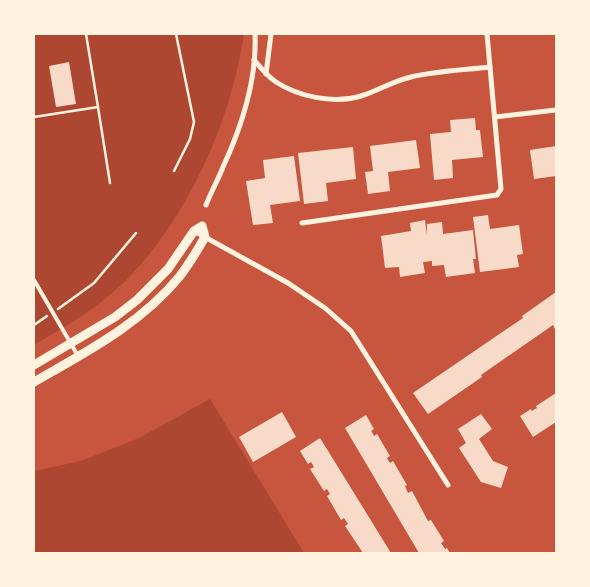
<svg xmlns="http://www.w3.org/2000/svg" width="590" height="587" font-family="'PT Sans',sans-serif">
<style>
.green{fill:#ae4732}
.building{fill:#f7dbc8}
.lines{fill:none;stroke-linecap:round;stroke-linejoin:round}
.path{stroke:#fff3e0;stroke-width:2.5}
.service{stroke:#fff3e0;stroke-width:4}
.minor{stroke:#fff3e0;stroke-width:5}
.tertiary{stroke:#fff3e0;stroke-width:9}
</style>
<rect width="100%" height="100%" fill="#c8553d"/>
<g class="green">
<path d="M34,34H244C231,122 186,223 121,285C95,310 64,327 34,345Z"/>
<polygon points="210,399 304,553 34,553 34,471 81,461 139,438"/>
</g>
<g class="building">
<polygon points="69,62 76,104 56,107 49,66"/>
<polygon points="475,118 476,130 480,130 483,157 452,160 453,178 434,180 430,134 451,132 450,120"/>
<polygon points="416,140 420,168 388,172 390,191 368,194 365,172 373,171 370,146"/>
<polygon points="556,146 556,176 534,179 530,150"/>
<polygon points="353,147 356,179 326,183 328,201 304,204 298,153"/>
<polygon points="294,156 300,201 270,205 273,223 253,225 246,181 265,178 263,160"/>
<polygon points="488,215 490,229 519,225 523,254 517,255 519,267 480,272 473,217"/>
<polygon points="425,220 427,235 427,224 442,222 443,234 473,230 476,259 473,259 475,273 446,277 444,265 432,266 432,261 423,262 425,273 400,277 399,267 385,268 381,236 411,231 410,223"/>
<polygon points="556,292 556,331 553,325 481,375 482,377 428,414 413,393 523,318 522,316"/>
<polygon points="556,393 556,422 533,437 520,416 531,409 532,411 535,409 537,408 536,406"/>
<polygon points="282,412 296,437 253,462 239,437"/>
<polygon points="481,414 492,429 479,439 493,461 508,467 501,488 481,482 459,448 466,443 458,429"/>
<polygon points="366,415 374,429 371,431 372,432 374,436 377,434 390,456 387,458 388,460 390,463 393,461 407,485 405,486 408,493 412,491 428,521 431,520 444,541 441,543 445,549 447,548 450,553 419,553 345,428"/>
<polygon points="320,438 338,467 391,553 363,553 345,526 348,524 344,518 341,520 327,496 330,494 327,489 324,491 310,469 314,467 311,462 308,464 300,451"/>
</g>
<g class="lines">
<g class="path">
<polyline points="98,107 110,183"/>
<polyline points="34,117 98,107 86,34"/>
<polyline points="174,171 190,139 194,122 176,34"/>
<polyline points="58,309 94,283 136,233"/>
<polyline points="34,325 47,316"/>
</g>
<polyline class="service" points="34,280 78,356"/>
<g class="minor">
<path d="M254,60C261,68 268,77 276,82C299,97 334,104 361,96C378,91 393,81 411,77C436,71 464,70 490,67"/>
<polyline points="266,74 271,34"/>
<polyline points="495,117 556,110"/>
<path d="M206,205C211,192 218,180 223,167C242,126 257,79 255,34"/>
<polyline points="302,223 497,195 501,189 487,34"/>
<polyline points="194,231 288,283 325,308 351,331 448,485"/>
</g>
<path class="tertiary" d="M34,365L115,317L137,300L168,269L194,231L202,226L205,237C197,251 189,264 180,276C141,324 86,352 34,382"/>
</g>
<rect width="590" height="587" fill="none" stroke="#fff3e0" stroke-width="70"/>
</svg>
